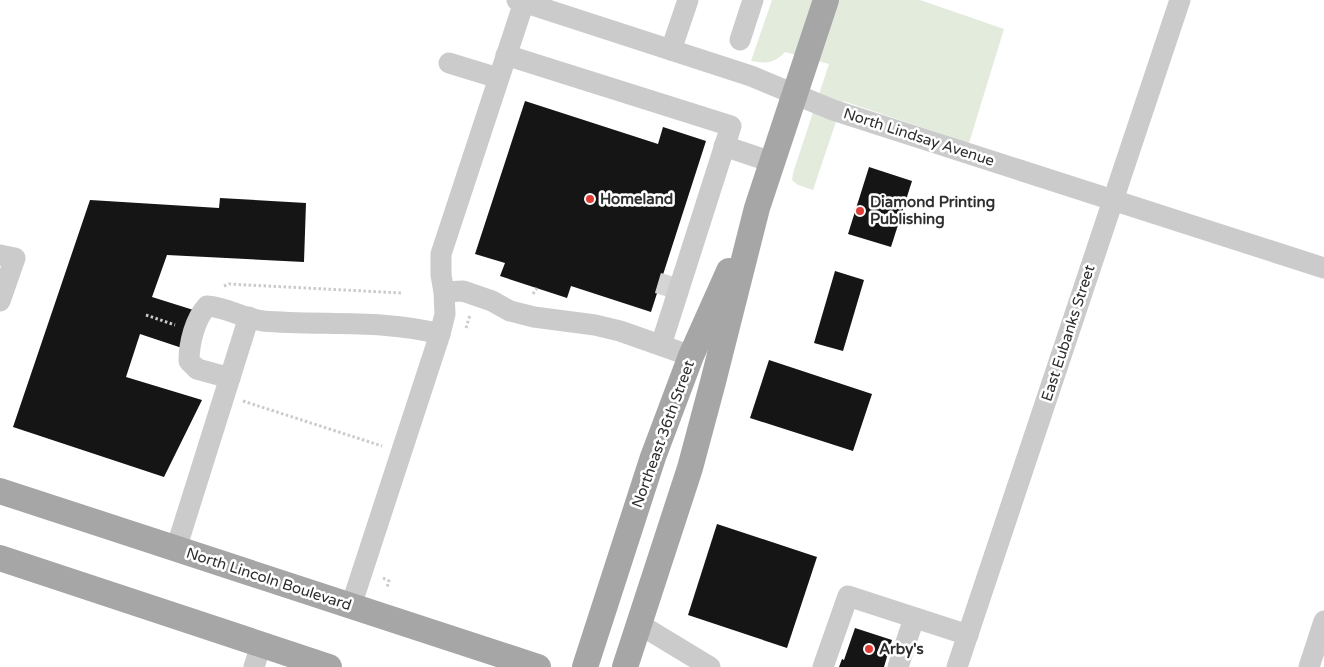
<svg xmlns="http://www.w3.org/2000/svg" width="1324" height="667" font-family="'Varela Round',sans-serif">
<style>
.green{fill:#e3ebdc}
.building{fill:#151515}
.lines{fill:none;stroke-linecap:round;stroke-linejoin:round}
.minor-tunnel{stroke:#d5d5d5;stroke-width:21;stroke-dasharray:21 11;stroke-linecap:butt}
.path{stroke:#cbcbcb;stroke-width:3;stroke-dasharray:2.5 2.5;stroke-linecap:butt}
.minor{stroke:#cbcbcb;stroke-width:21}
.major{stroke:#a6a6a6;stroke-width:26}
.poi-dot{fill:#df3d37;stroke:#fff;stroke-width:2}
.labels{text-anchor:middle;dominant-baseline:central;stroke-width:5;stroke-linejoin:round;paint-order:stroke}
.street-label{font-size:15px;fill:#2e2e2e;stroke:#fff}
.poi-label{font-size:15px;font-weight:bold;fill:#2e2e2e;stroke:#fff;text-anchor:start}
</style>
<rect width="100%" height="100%" fill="#fff"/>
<path class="green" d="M772,0H920L1004,29L969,143L843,101L813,190L798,185L792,180L793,173L829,64L785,52C775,63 766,64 751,61Z"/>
<g class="building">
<polygon points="525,101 658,144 663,127 706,141 651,312 571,286 567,298 500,276 505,263 475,254"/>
<polygon points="869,167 912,181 891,247 848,234"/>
<polygon points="220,198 306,203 304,262 167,255 152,297 203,313 191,351 140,334 126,377 202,400 164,477 13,427 90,200 219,208"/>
<polygon points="835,271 864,280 843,351 814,343"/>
<polygon points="769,360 872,394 853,451 750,418"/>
<polygon points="717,524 817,557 787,648 688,615"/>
<polygon points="855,628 892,640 884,667 839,667 842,659 844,660"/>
</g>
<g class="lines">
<polyline class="minor-tunnel" points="665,296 673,269"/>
<g class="path">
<polyline points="224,286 229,284 402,293"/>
<polyline points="533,294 537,288"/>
<polyline points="146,315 175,325"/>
<polyline points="466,328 470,315"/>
<polyline points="243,401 382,446"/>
<polyline points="383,578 389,581 387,587"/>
</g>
<g class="minor">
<polyline points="517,0 751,76 833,110 1324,268"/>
<polyline points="740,40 753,0"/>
<polyline points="671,50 688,0"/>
<polyline points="506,55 731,126 661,345"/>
<polyline points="449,63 498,78"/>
<polyline points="724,146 772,162"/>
<polyline points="0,255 15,258 0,301"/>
<polyline points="444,292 463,291 492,301 510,311 534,317 595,325 620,331 691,356"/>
<path d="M230,378L197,369L189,361C189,343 195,319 207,306C227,307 244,319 263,321C321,326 383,319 440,334"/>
<polyline points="176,549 249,317"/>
<polyline points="351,606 440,334 445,314 444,292 441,275 441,254 524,2"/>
<polyline points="639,624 710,667"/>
<polyline points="254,667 261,645"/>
<polyline points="823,667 848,596 968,635"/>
<polyline points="898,667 914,618"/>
<polyline points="957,667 1180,0"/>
<polyline points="1309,667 1324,621"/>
</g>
<g class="major">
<polyline points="0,491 538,667"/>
<polyline points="0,558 329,667"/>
<polyline points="585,667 653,457 691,356 729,271"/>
<polyline points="625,667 690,468 713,382 757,208 826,0"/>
</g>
</g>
<g class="poi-dot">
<circle cx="590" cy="199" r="5"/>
<circle cx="860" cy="211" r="5"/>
<circle cx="869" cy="649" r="5"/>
</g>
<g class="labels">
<g class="street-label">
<text transform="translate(919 137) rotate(18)">North Lindsay Avenue</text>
<text transform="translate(1068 333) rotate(-72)">East Eubanks Street</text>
<text transform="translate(663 434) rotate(-70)">Northeast 36th Street</text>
<text transform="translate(269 579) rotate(18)">North Lincoln Boulevard</text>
</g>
<g class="poi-label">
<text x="600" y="199">Homeland</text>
<text x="870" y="202">Diamond Printing<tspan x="870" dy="17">Publishing</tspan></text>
<text x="879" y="649">Arby's</text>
</g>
</g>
</svg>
